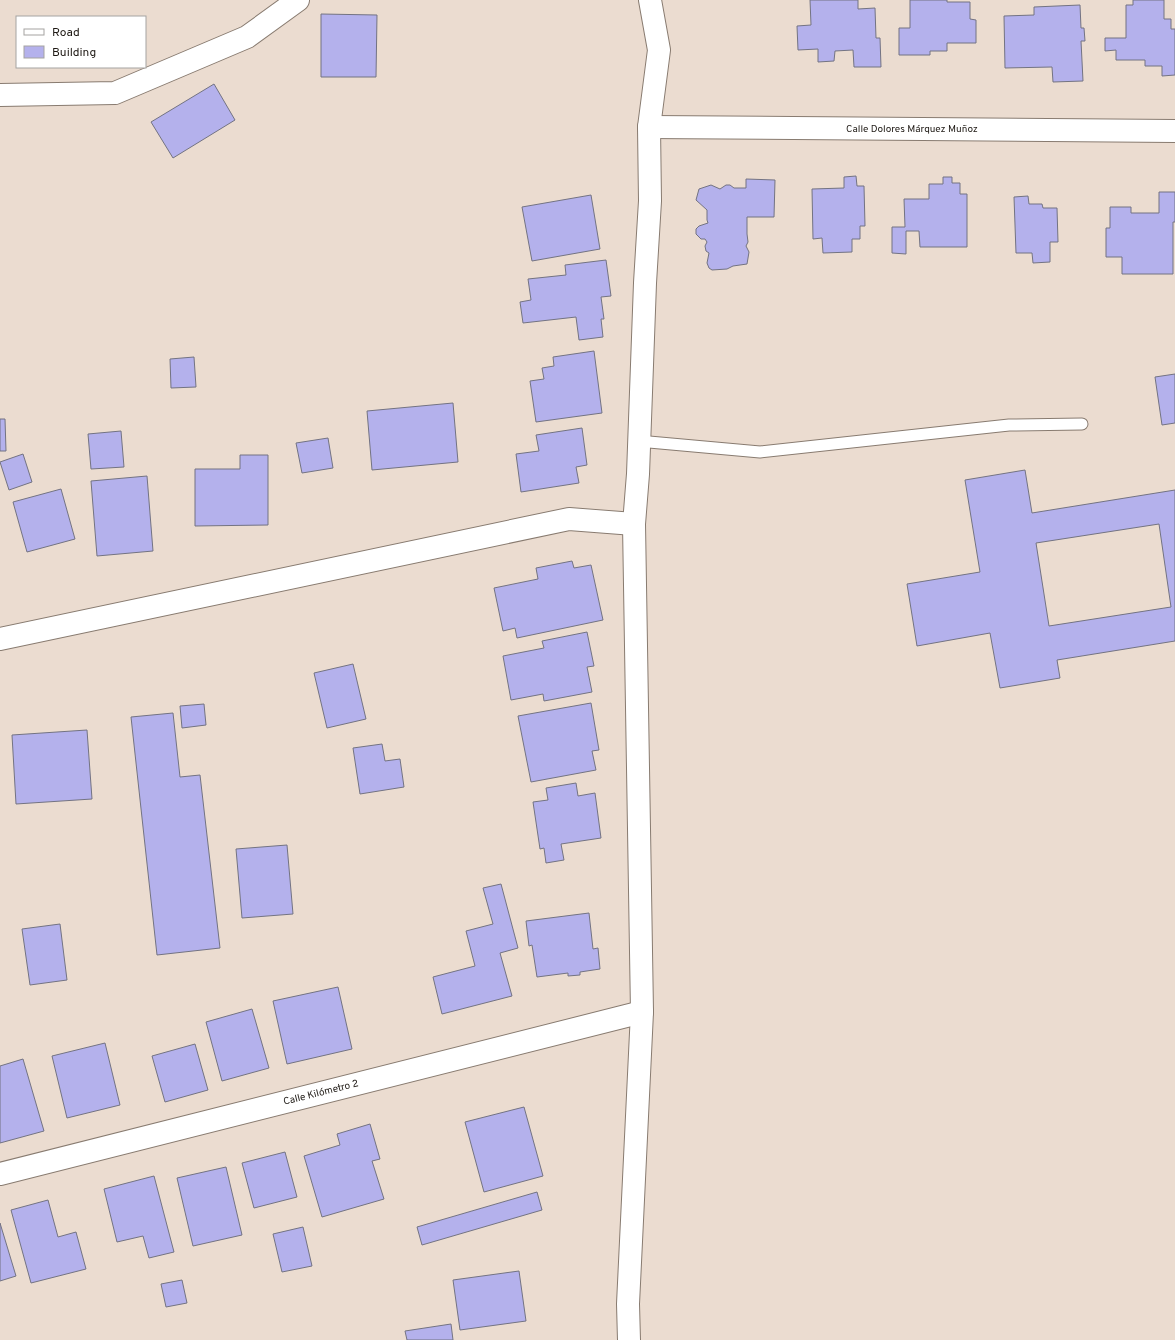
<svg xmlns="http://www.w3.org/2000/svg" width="1175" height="1340" font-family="Overpass,sans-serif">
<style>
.building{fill:#b4b1ec;stroke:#737382;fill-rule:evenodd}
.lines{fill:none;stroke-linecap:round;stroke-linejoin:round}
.lane-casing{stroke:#887b70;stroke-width:13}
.street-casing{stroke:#887b70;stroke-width:24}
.secondary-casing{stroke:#887b70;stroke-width:24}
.lane{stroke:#fff;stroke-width:11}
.street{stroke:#fff;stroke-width:22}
.secondary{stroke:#fff;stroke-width:22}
.labels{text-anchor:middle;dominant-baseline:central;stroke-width:3;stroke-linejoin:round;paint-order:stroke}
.street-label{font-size:10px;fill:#1e1914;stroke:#fff}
</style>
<rect width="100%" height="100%" fill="#ebdcd0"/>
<g class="building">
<polygon points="810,0 858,0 858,9 875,8 876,38 880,38 881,67 854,67 853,50 835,51 834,61 818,62 818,49 798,50 797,26 811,25"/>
<polygon points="910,0 947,0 947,2 970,2 970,19 976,20 976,43 947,43 947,51 930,51 930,55 899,55 899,28 910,28"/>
<polygon points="1133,0 1164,0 1164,19 1171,19 1171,29 1175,29 1175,75 1162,76 1162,66 1145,66 1145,60 1116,60 1116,50 1105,51 1105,38 1126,38 1126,5 1133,5"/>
<polygon points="1080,5 1081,28 1084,28 1085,41 1081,41 1083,81 1053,82 1052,67 1005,68 1004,16 1034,15 1034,7"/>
<polygon points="321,14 377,15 376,77 321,77"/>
<polygon points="214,84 235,120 173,158 151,122"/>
<polygon points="856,176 857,186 864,186 865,226 860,226 860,239 852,239 852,252 823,253 822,238 813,239 812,189 844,188 844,177"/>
<polygon points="943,177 952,177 952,183 960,183 960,194 967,194 967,247 920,247 919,231 906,231 906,254 892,253 892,227 905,227 904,199 929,199 929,184 943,184"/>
<polygon points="746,179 775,180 774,217 747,217 747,234 748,242 746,246 749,252 747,264 733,266 727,269 712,270 709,268 707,263 709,253 706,251 705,246 707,242 705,239 701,239 696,234 696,229 699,226 708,223 707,220 707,210 696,200 699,189 711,185 720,189 726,185 730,185 734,188 746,188"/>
<polygon points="1159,192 1175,192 1175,222 1173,222 1173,274 1122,274 1122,257 1106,257 1106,228 1110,228 1110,207 1131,207 1131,213 1159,213"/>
<polygon points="591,195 600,249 532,261 522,207"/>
<polygon points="1028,196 1029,204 1042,204 1043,208 1057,208 1058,242 1050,242 1050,262 1033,263 1032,253 1016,253 1014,197"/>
<polygon points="606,260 611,296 601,297 604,319 601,319 603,337 579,340 576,317 523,323 520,302 531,300 528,279 566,275 565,265"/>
<polygon points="594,351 602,413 536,422 530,381 544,379 542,368 554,366 553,357"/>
<polygon points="194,357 196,387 171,388 170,359"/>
<polygon points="1175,374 1175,423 1162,425 1155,377"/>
<polygon points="453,403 458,462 372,470 367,411"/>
<polygon points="0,419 5,419 6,451 0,451"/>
<polygon points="582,428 587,465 576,467 579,483 521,492 516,454 539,451 536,435"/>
<polygon points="121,431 124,467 91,469 88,434"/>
<polygon points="328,438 333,468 302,473 296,443"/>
<polygon points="23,454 32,482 9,490 0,462"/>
<polygon points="240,455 268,455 268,525 195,526 195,469 240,469"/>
<path d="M1025,470L1032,513L1175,490V641L1057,660L1060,678L1000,688L990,633L917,646L907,584L980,572L965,480ZM1159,524L1171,607L1049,626L1036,543Z"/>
<polygon points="147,476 153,551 97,556 91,481"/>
<polygon points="61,489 75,539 27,552 13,502"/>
<polygon points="572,561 574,568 591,565 603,620 517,638 515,628 503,631 494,588 538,579 536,568"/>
<polygon points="587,632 594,666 587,667 592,692 544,701 543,694 511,700 503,656 544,648 542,641"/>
<polygon points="353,664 366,719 327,728 314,673"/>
<polygon points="591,703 599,750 592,751 596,770 531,782 518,716"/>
<polygon points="204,704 206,725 182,728 180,706"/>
<polygon points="173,713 180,777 200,775 220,948 157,955 131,717"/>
<polygon points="87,730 92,799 16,804 12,735"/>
<polygon points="382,744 385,761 400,759 404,787 360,794 353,748"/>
<polygon points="576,783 578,796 595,793 601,838 561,844 564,860 546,863 544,848 540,849 533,802 548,800 546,788"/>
<polygon points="287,845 293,914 242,918 236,849"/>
<polygon points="501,884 518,948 500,953 512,996 442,1014 433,977 475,966 466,931 493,924 483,888"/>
<polygon points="589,913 593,949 598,948 600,969 580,972 580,975 568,976 568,973 537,977 532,945 529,946 526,921"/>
<polygon points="60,924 67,980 30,985 22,929"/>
<polygon points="338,987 352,1049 287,1064 273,1001"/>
<polygon points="252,1009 269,1068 222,1081 206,1022"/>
<polygon points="105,1043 120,1105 67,1118 52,1056"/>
<polygon points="195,1044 208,1090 165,1102 152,1056"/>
<polygon points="23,1059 44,1131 0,1143 0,1066"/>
<polygon points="524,1107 543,1176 484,1192 465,1122"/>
<polygon points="370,1124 380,1159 372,1161 384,1199 322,1217 304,1156 340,1145 337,1134"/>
<polygon points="285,1152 297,1197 254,1208 242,1163"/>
<polygon points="226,1167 242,1235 193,1246 177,1178"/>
<polygon points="154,1176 174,1252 149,1258 143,1236 117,1242 104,1189"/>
<polygon points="537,1192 542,1210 422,1245 417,1227"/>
<polygon points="48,1200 58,1237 76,1232 86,1269 31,1283 11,1210"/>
<polygon points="0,1223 16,1276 0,1281"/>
<polygon points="303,1227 312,1266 282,1272 273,1234"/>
<polygon points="519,1271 526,1321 460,1330 453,1280"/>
<polygon points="182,1280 187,1303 166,1307 161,1284"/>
<polygon points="451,1324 453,1340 407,1340 405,1331"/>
</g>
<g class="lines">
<g class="lane-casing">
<polyline id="lane" points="638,441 760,452 1009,425 1082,424"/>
</g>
<g class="street-casing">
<g id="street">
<polyline points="0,95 115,93 247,37 298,0"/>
<polyline points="649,127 1175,131"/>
<polyline points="0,639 569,519 634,524"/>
<polyline points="0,1174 642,1012"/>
</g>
</g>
<g class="secondary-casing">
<polyline id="secondary" points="629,1340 628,1304 642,1012 634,524 638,474 645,283 650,201 649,127 659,50 650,0"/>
</g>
<use href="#lane" class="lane"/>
<use href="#street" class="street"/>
<use href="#secondary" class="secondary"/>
</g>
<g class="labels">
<g class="street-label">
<text x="912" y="129">Calle Dolores Márquez Muñoz</text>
<text transform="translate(321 1093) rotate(-14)">Calle Kilómetro 2</text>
</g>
</g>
<rect x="16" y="16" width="130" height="52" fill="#ffffff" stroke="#a5a3a1"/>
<rect x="24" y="29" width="20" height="6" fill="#ffffff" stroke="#a5a3a1"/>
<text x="52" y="36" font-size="12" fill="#1e1914">Road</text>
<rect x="24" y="46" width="20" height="12" fill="#b4b1ec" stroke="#a5a3a1"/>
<text x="52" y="56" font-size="12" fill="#1e1914">Building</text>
</svg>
